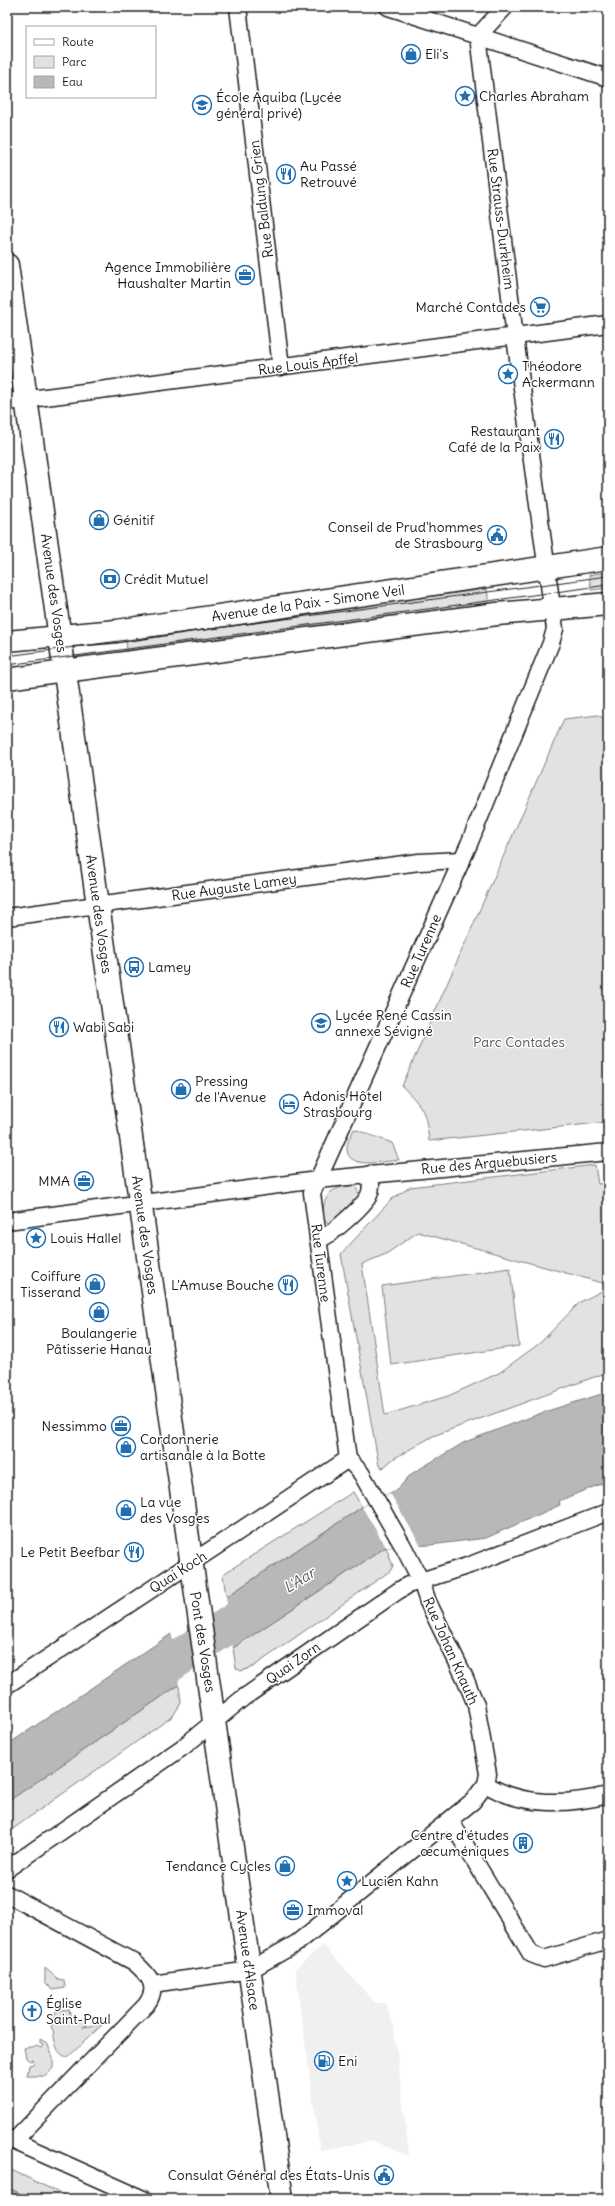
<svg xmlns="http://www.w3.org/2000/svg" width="615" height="2206" font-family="Delius,sans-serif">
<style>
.built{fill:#f0f0f0}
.green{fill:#e2e2e2;stroke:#7f7f7f}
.water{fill:#b8b8b8;stroke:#7a7a7a}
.pier{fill:#fff}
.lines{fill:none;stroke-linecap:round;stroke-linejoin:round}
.river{stroke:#b8b8b8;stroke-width:37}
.minor-casing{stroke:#1c1c1c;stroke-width:19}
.tertiary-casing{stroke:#1c1c1c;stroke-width:23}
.secondary-casing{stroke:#1c1c1c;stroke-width:25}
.primary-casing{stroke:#1c1c1c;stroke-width:25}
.minor{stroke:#fff;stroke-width:16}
.tertiary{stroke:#fff;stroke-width:20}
.secondary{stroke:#fff;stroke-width:22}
.primary{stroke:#fff;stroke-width:22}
.tram{stroke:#1c1c1c;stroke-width:1}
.labels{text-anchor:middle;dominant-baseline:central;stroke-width:3;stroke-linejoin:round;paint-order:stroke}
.poi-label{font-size:14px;fill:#1c1c1c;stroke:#fff;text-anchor:start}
.street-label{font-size:14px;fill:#1c1c1c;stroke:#fff}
.park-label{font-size:14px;fill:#575757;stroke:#fff}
.water-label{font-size:15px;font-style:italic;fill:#5a5a5a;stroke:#fff}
</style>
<rect width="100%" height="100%" fill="#fff"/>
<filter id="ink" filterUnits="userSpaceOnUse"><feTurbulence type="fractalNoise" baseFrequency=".025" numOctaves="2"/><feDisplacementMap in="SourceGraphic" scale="8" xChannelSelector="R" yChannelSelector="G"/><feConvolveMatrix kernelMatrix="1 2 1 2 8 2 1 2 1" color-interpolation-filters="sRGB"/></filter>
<g filter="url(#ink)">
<polygon class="built" points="323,1945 375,2003 385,2003 394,2027 409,2156 373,2141 320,2150 295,1969"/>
<g class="green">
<polygon points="608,572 608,588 591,590 589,575"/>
<polygon points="487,589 489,604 127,651 126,637"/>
<path d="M598,715L608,721V1122L429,1141C425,1109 424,1109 402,1086L564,719Z"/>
<path d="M354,1129L392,1143L399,1160C385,1161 345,1171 347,1147C347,1141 352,1134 354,1129Z"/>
<polygon points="595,1165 598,1184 608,1183 608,1282 606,1284 418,1232 386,1254 362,1264 385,1415 448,1396 499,1373 540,1343 580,1302 608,1288 608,1372 433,1436 393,1459 383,1468 379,1466 341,1254 392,1199 410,1187"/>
<path d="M355,1185L359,1194L357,1200L331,1224C318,1221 323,1199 331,1192C337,1187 347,1186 355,1185Z"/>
<polygon points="510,1268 519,1346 391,1365 382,1286"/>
<polygon points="353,1492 362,1507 226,1597 223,1574"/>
<polygon points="386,1547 393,1566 390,1571 253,1667 241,1671 236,1668 233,1648"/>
<polygon points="179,1685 181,1703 173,1716 7,1833 7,1802"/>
<polygon points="45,1968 58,1979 64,1980 65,1988 53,1990 45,1982"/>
<path d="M69,2009L71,2020L85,2018L87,2026L83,2027L103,2024L68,2057C55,2055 55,2040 53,2030L51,2028L56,2011Z"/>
<polygon points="40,2039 47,2043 53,2057 53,2068 46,2076 27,2076 29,2065 34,2064 33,2060 30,2061 26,2058 24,2048 37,2046 41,2048 43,2045 40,2043"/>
<polygon points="7,2168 72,2199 31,2199 7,2187"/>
</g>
<g class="water">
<polygon points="608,1392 608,1481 559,1501 560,1505 486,1538 430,1545 386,1547 233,1648 226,1597 362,1507 398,1489 411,1474 465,1442 544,1412"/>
<polygon points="171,1634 179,1685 7,1802 7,1745"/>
<polygon points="7,2187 31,2199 7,2199"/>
</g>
<g class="pier">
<polygon points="390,1493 421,1546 386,1547 362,1507"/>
<polygon points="226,1595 233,1648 234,1650 231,1648 224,1597"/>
<polygon points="171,1632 173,1634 181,1684 179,1687"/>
</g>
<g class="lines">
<polyline class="river" points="133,1688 273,1596"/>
<g class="minor-casing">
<g id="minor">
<polyline points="238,7 281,367"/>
<polyline points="388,7 608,78"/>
<polyline points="7,402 608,324"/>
<polyline points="7,917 419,862 462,860"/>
<polyline points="7,1221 317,1180 608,1152"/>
<path d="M318,1240C328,1238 365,1205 369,1195C372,1188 371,1182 370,1174"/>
<polyline points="7,1685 348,1459"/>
<path d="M486,1784C521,1807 568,1805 608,1795"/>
<polyline points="450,1820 531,1954 544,1959 608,1940"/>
<polyline points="7,1869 183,1747 243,1698 398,1591 408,1585 470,1565 608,1512"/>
<path d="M7,1894L134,1962C149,1975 160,1986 146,2005L14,2141"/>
<polyline points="152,1984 250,1970 297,1943 473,1801 486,1784 488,1774 476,1705 465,1678 428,1602 421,1581 403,1546 361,1473 348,1459 312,1193 469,844 551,643 555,629 515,337 478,36 505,7"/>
<polyline points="7,2138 143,2199"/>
</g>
</g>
<g class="tertiary-casing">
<g id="tertiary">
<polyline points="7,641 60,636"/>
<polyline points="7,679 64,671"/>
</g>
</g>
<g class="secondary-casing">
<g id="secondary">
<polyline points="60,636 117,631 608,558"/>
<polyline points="64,671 497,614 608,604"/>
</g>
</g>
<g class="primary-casing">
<polyline id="primary" points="7,265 282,2199"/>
</g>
<use href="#minor" class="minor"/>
<use href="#tertiary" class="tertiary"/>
<use href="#secondary" class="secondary"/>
<use href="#primary" class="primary"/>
<g class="tram">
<polyline points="7,656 608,576"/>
<polyline points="7,665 608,585"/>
</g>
</g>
</g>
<defs>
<g id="shop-ring" transform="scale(1)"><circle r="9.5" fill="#fff" stroke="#1f6fb2" stroke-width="1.5"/><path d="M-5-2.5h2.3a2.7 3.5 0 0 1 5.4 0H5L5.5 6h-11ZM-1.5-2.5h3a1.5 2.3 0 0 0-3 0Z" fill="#1f6fb2"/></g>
<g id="sight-ring" transform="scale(1)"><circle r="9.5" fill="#fff" stroke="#1f6fb2" stroke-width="1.5"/><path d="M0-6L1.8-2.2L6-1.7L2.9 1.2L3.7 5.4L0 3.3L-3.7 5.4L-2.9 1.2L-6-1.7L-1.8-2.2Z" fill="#1f6fb2"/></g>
<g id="school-ring" transform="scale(1)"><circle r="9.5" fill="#fff" stroke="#1f6fb2" stroke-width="1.5"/><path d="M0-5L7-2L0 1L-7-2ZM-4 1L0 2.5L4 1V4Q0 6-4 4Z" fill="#1f6fb2"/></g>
<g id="restaurant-ring" transform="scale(1)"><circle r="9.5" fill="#fff" stroke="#1f6fb2" stroke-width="1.5"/><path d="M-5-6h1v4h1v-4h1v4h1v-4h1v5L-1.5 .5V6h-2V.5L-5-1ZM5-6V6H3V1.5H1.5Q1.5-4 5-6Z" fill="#1f6fb2"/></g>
<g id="office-ring" transform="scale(1)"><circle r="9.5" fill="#fff" stroke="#1f6fb2" stroke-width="1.5"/><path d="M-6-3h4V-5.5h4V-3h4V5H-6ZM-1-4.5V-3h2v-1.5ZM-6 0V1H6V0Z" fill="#1f6fb2"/></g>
<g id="supermarket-ring" transform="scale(1)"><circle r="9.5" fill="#fff" stroke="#1f6fb2" stroke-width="1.5"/><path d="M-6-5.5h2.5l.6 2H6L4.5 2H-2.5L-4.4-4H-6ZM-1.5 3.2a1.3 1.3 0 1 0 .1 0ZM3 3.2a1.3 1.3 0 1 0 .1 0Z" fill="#1f6fb2"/></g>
<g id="civic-ring" transform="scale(1)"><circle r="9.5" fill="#fff" stroke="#1f6fb2" stroke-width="1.5"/><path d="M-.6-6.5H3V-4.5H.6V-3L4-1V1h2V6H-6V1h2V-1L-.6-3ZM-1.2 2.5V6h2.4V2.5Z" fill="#1f6fb2"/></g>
<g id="bank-ring" transform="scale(1)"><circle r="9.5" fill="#fff" stroke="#1f6fb2" stroke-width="1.5"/><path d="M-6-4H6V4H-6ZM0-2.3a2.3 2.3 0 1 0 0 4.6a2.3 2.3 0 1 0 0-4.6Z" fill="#1f6fb2"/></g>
<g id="bus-ring" transform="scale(1)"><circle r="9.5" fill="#fff" stroke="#1f6fb2" stroke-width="1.5"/><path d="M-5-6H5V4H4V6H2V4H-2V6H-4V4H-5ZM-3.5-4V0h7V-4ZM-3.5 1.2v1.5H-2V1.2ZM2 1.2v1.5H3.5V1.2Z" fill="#1f6fb2"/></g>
<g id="hotel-ring" transform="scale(1)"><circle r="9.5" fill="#fff" stroke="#1f6fb2" stroke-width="1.5"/><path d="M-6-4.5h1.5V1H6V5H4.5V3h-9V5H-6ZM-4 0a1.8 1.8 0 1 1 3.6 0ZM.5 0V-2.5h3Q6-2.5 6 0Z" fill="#1f6fb2"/></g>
<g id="building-ring" transform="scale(1)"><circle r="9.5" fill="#fff" stroke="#1f6fb2" stroke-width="1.5"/><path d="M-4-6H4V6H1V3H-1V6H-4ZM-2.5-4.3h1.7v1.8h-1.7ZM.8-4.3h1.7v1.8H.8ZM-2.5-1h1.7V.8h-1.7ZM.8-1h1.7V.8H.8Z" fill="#1f6fb2"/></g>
<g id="church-ring" transform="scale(1)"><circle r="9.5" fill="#fff" stroke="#1f6fb2" stroke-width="1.5"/><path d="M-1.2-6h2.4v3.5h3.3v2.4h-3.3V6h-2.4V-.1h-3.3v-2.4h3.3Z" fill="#1f6fb2"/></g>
<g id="fuel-ring" transform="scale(1)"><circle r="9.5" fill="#fff" stroke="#1f6fb2" stroke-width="1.5"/><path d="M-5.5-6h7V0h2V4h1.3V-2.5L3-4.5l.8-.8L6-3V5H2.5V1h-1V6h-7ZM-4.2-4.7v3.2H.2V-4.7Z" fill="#1f6fb2"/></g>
</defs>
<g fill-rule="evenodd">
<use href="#shop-ring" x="411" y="54"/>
<use href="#sight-ring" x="465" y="96"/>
<use href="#school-ring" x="202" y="105"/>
<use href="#restaurant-ring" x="286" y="174"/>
<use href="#office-ring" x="245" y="275"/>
<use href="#supermarket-ring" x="540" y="307"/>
<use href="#sight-ring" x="508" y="374"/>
<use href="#restaurant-ring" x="554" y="439"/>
<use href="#shop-ring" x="99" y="520"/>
<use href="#civic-ring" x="497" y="535"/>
<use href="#bank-ring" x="110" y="579"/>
<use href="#bus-ring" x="134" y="967"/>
<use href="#school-ring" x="321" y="1023"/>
<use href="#restaurant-ring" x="59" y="1027"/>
<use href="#shop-ring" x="181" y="1089"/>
<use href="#hotel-ring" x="289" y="1104"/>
<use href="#office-ring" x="84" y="1181"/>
<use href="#sight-ring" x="36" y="1238"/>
<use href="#shop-ring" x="95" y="1284"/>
<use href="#restaurant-ring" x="288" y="1285"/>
<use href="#shop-ring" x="99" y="1312"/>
<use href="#office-ring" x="121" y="1426"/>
<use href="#shop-ring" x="126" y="1447"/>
<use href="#shop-ring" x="126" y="1510"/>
<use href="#restaurant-ring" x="134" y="1552"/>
<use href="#building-ring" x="523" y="1843"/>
<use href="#shop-ring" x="285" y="1866"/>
<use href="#sight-ring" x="347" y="1881"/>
<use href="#office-ring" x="293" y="1910"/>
<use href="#church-ring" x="32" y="2011"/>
<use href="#fuel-ring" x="324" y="2061"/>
<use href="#civic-ring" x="384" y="2175"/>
</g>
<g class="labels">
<g class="poi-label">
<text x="425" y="54">Eli's</text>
<text x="479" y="96">Charles Abraham</text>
<text x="216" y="97">École Aquiba (Lycée<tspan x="216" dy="16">général privé)</tspan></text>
<text x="300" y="166">Au Passé<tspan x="300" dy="16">Retrouvé</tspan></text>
<text x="231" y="267" text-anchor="end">Agence Immobilière<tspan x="231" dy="16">Haushalter Martin</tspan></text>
<text x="526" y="307" text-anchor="end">Marché Contades</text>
<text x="522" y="366">Théodore<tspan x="522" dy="16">Ackermann</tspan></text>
<text x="540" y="431" text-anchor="end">Restaurant<tspan x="540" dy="16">Café de la Paix</tspan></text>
<text x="113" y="520">Génitif</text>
<text x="483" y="527" text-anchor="end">Conseil de Prud'hommes<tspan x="483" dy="16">de Strasbourg</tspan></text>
<text x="124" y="579">Crédit Mutuel</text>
<text x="148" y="967">Lamey</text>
<text x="335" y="1015">Lycée René Cassin<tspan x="335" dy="16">annexe Sévigné</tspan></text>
<text x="73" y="1027">Wabi Sabi</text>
<text x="195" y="1081">Pressing<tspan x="195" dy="16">de l'Avenue</tspan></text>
<text x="303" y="1096">Adonis Hôtel<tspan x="303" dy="16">Strasbourg</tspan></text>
<text x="70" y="1181" text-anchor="end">MMA</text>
<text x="50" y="1238">Louis Hallel</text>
<text x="81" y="1276" text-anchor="end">Coiffure<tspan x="81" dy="16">Tisserand</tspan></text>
<text x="274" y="1285" text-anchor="end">L'Amuse Bouche</text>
<text x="99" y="1333" text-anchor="middle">Boulangerie<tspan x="99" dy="16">Pâtisserie Hanau</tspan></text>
<text x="107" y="1426" text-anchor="end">Nessimmo</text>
<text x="140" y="1439">Cordonnerie<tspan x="140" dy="16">artisanale à la Botte</tspan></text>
<text x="140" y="1502">La vue<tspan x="140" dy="16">des Vosges</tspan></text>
<text x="120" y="1552" text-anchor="end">Le Petit Beefbar</text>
<text x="509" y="1835" text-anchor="end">Centre d'études<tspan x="509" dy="16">œcuméniques</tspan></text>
<text x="271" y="1866" text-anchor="end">Tendance Cycles</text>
<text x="361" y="1881">Lucien Kahn</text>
<text x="307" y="1910">Immoval</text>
<text x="46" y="2003">Église<tspan x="46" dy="16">Saint-Paul</tspan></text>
<text x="338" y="2061">Eni</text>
<text x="370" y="2175" text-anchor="end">Consulat Général des États-Unis</text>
</g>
<g class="street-label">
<text transform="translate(261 199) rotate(-97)">Rue Baldung Grien</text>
<text transform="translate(501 219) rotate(83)">Rue Strauss-Durkheim</text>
<text transform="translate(308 364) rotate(-7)">Rue Louis Apffel</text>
<text transform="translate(54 593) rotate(82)">Avenue des Vosges</text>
<text transform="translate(308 603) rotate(-8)">Avenue de la Paix - Simone Veil</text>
<text transform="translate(234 887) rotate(-8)">Rue Auguste Lamey</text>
<text transform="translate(99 914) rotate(82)">Avenue des Vosges</text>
<text transform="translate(421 951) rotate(-66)">Rue Turenne</text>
<text transform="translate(489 1163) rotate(-5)">Rue des Arquebusiers</text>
<text transform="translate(145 1235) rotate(82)">Avenue des Vosges</text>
<text transform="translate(321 1263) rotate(83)">Rue Turenne</text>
<text transform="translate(178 1572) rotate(-33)">Quai Koch</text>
<text transform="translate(203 1642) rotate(81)">Pont des Vosges</text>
<text transform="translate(451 1651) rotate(66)">Rue Johan Knauth</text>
<text transform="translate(293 1663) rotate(-35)">Quai Zorn</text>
<text transform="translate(248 1960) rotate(82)">Avenue d'Alsace</text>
</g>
<g class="park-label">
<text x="519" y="1042">Parc Contades</text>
</g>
<g class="water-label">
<text transform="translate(299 1580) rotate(-32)">L'Aar</text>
</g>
</g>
<rect width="615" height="2206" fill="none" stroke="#fff" stroke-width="24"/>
<rect x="12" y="12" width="591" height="2182" fill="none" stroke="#1c1c1c" stroke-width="1.5" filter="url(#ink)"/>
<rect x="26" y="26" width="130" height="72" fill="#ffffff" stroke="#a4a4a4"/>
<rect x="34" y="39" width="20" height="6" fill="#ffffff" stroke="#a4a4a4"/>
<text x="62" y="46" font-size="12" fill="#1c1c1c">Route</text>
<rect x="34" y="56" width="20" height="12" fill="#e2e2e2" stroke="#a4a4a4"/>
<text x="62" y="66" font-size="12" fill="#1c1c1c">Parc</text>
<rect x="34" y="76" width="20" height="12" fill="#b8b8b8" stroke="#a4a4a4"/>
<text x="62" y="86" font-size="12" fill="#1c1c1c">Eau</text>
</svg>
